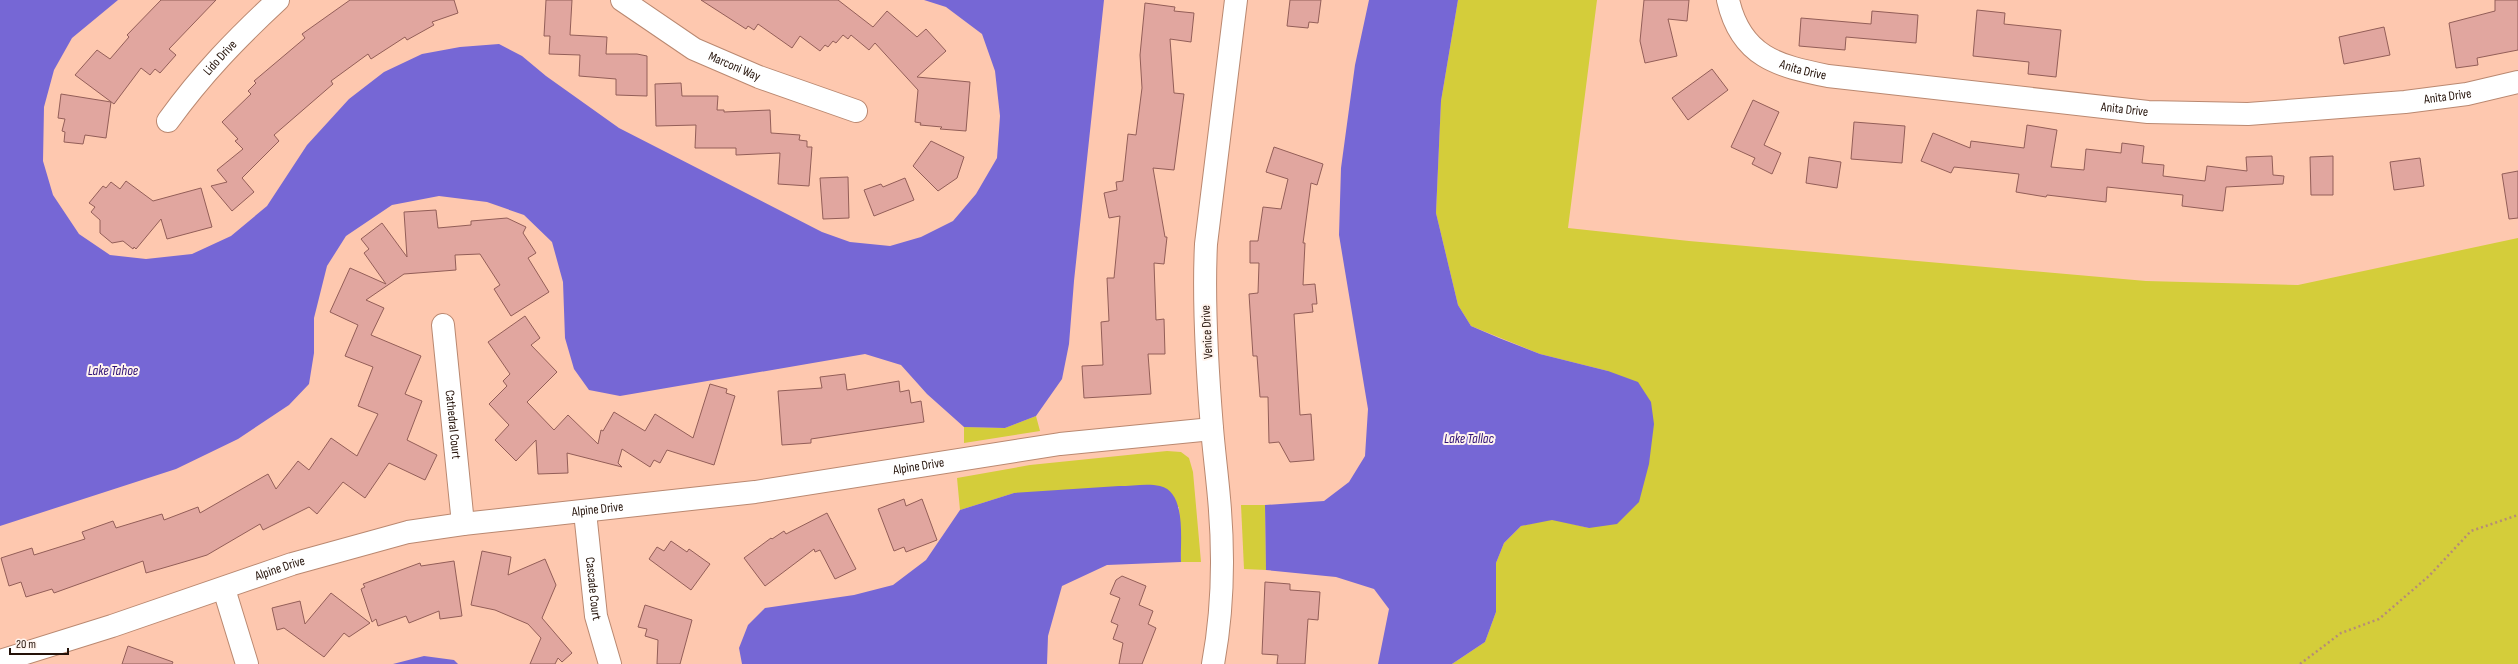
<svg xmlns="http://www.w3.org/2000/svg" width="2518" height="664" font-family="'Sofia Sans Condensed',sans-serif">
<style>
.green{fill:#d4cd3a}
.water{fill:#7667d5}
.building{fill:#e1a69f;stroke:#935e58}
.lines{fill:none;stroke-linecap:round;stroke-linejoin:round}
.minor-casing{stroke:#ba8870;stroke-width:24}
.path{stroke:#b68c78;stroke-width:2.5;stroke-dasharray:2 3;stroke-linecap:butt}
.minor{stroke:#fff;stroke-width:22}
.labels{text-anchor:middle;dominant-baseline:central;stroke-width:4;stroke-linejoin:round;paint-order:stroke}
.street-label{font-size:13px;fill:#241209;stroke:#fff4ee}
.water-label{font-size:14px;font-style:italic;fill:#2f1176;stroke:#fff4ee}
</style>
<rect width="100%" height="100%" fill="#fec8af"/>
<g class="green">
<polygon points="1458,0 1597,0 1568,228 1689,241 2146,281 2298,285 2518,238 2518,664 1452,664 1485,642 1496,612 1496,563 1504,543 1521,526 1552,519 1589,528 1608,371 1540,354 1471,326 1458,305 1436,213 1441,101"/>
<polygon points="1036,416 1040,431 964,443 964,427 1005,428"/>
<polygon points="1167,451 1181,452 1189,458 1193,472 1201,562 1181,562 1179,507 1014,493 960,510 957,478 1030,465"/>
<polygon points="1241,505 1265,505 1266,570 1244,569"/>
</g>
<g class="water">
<polygon points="0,0 118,0 72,38 54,70 44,107 43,161 53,195 79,234 110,255 146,259 192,254 231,236 267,206 307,145 349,99 384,72 422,54 460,47 499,44 522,56 546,76 619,128 822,232 850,242 890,246 921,237 953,221 976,194 997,158 1000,116 995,71 982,34 946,7 924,0 1104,0 1074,281 1069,344 1062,379 1036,416 1005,428 964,427 927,394 901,365 865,354 620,396 589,390 574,369 565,338 563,282 552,242 524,215 487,202 439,196 392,205 346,236 327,266 314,318 314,353 309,384 289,405 238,439 176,469 0,526"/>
<polygon points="1369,0 1458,0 1441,101 1436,213 1458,305 1471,326 1499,338 1540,354 1608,371 1638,382 1651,402 1654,424 1649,464 1639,502 1617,524 1589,528 1552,520 1521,526 1504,543 1496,563 1496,612 1485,642 1452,664 1378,664 1389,609 1374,589 1336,577 1266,570 1265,505 1324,501 1349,482 1365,456 1368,409 1339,235 1341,168 1355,65"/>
<path d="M1119,486C1132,486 1148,483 1160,486C1187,492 1180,541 1181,562L1107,565L1062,586L1048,636L1047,664H742L739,648L748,625L765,608L854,595L893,585L926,560L960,510L1014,493Z"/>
<polygon points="424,656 454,660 458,664 393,664"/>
</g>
<g class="building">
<polygon points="161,0 216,0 169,49 176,55 160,73 155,69 150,75 141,68 114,104 75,75 97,50 110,59 129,37 127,35"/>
<polygon points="350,0 454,0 458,13 432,22 434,25 407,40 405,37 371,59 368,54 331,81 333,84 274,135 279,141 242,178 254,192 232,211 211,186 227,182 217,170 243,149 235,141 238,139 222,122 251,94 248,91 256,83 254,81 305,38 302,34"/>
<polygon points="546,0 572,0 570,35 607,37 606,54 637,54 647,56 647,96 616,95 616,79 579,76 580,55 549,54 550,36 544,36"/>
<polygon points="701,0 838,0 873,27 887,11 917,37 926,29 946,51 917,77 970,82 966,131 940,129 942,127 920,125 921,123 915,122 918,90 875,43 869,50 851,35 848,39 843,35 836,43 833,41 828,47 825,45 820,51 800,36 792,48 758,24 754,30 748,26 746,29"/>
<polygon points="1290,0 1321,0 1318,23 1309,22 1308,28 1287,26"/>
<polygon points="1644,0 1689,0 1687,21 1668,19 1677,56 1645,63 1640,41"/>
<polygon points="2495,0 2518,0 2518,50 2477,58 2478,65 2456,68 2449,23 2495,11"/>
<polygon points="1145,3 1175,7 1174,11 1194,13 1191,42 1170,39 1174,93 1184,94 1174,170 1153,168 1165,237 1167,237 1164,264 1154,263 1156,320 1164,319 1165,354 1148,354 1151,394 1084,398 1082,366 1103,365 1101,322 1109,321 1107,278 1114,278 1120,216 1109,218 1104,193 1117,190 1116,182 1123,181 1128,134 1136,135 1142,88 1140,55"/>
<polygon points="1977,10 2005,13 2004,24 2061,30 2056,77 2028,74 2029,62 1973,56"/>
<polygon points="1872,11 1918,15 1916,43 1846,37 1845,50 1799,46 1801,18 1871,24"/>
<polygon points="2384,27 2390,55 2344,64 2339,37"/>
<polygon points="1712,69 1728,90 1688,120 1672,98"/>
<polygon points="681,83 682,96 718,96 717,110 724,110 724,112 770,110 771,133 800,135 799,140 807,141 807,147 812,147 809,186 778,184 780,153 736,155 736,148 695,148 696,125 656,126 655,84"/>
<polygon points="61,94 111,102 106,138 85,135 83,144 64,142 65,132 62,131 65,119 58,118"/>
<polygon points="1753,100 1779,112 1764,145 1781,153 1772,174 1752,164 1755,158 1731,147"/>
<polygon points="1854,122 1905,126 1902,163 1851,159"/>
<polygon points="2027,125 2057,130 2051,167 2084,170 2086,149 2121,153 2122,143 2144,146 2142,163 2164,165 2163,176 2205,181 2207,166 2247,171 2246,157 2272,156 2273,175 2284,176 2283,184 2226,187 2223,211 2182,206 2183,195 2107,187 2106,202 2047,195 2046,197 2016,192 2019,174 1954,167 1951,173 1921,161 1933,133 1970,148 1971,141 2024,148"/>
<polygon points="931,141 964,157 957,178 938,191 913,166"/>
<polygon points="1274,147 1323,164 1317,185 1311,183 1303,243 1305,243 1303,285 1315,284 1317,304 1312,304 1313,312 1294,314 1300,415 1311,414 1314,460 1290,462 1279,442 1269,443 1268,397 1260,397 1257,356 1253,356 1249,294 1258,293 1259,263 1250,263 1250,241 1258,241 1263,207 1281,209 1288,179 1266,172"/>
<polygon points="2333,156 2333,195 2311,195 2310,157"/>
<polygon points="1809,157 1841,162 1837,188 1806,183"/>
<polygon points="2420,158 2424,186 2394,190 2390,162"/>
<polygon points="2518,171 2518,218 2509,219 2502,174"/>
<polygon points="848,177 849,218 823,219 820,178"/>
<polygon points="905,178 914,200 874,216 864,190 881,184 883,187"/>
<polygon points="126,181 153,201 201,188 212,227 167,239 161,219 136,249 134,247 133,249 123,241 112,243 100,233 100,220 91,212 95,207 89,203 103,186 106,188 111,182 120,189"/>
<polygon points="436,210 438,228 471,225 471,221 507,218 526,227 523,233 536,253 528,258 549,292 511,316 494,289 500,285 480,254 455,255 456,270 404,274 366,300 384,308 371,335 421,356 405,394 422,401 407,440 437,455 425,480 389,463 365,498 343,482 317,514 309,507 263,530 260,524 207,555 194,559 146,573 143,561 54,593 52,589 26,597 21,582 9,586 1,558 32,548 34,555 85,539 82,532 113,521 116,528 162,514 164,520 198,507 200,513 268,474 276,489 298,461 309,470 331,438 357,456 378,414 358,406 373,367 345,356 358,325 330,312 350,268 386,284 364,253 369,249 361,239 382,223 407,257 404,212"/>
<polygon points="525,316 540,338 531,345 557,372 527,402 554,430 568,415 598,444 601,430 603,431 614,412 645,431 655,414 693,438 710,384 727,389 726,393 735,396 714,465 667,450 660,463 654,460 650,467 622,449 618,463 622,467 567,453 568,473 538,474 536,440 516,461 495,440 509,425 489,404 507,386 503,381 510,374 488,342"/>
<polygon points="845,374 847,390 899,381 900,392 909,390 911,403 921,401 924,422 811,439 811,443 782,445 778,391 822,388 820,377"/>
<polygon points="904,499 906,506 922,499 937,540 906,552 904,547 894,551 878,509"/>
<polygon points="827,513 856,569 835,579 820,550 815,552 814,549 765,586 744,558 771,538 772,539 784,531 786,534"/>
<polygon points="671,541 687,552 689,549 710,564 691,590 649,559 657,547 664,551"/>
<polygon points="482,551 511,557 508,575 545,559 556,585 542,618 572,653 562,662 558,658 555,664 530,664 541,638 528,624 495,610 471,605"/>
<polygon points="454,561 462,616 440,619 439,611 409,623 406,616 378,626 376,619 372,622 361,589 365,587 363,584 420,563 421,566"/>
<polygon points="1122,576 1146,586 1139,605 1153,611 1148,624 1156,628 1142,664 1119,664 1123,643 1113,639 1118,625 1111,622 1120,598 1110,594 1116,580"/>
<polygon points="1265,582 1290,584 1290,590 1320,592 1318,620 1308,619 1305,664 1277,664 1278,655 1262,654"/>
<polygon points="331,593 370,623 349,637 344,633 324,657 284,628 277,630 272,608 300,601 305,624"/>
<polygon points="645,605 692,620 680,664 657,664 658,640 645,636 647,629 638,627"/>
<polygon points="128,646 173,662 172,664 122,664"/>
</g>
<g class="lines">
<g class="minor-casing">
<g id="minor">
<path id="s1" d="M622,0L694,49L759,77L856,111"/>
<path id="s2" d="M1728,0C1741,57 1778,66 1828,76L2148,112L2248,114L2405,102L2467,94L2518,82"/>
<path id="s3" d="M168,121C202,74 236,39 278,0"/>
<path id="s4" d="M443,325L463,524"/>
<path id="s5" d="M585,512L596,616L610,664"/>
<polyline points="224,589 247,664"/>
<path id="s6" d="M0,661L112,626L292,564L408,532L463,524L755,492L1060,444L1212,429"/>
<path d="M1213,664C1223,610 1224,552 1219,498C1217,475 1214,452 1212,428C1207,367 1203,305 1206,244L1236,0"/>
</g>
</g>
<polyline class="path" points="2300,664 2341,633 2379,619 2429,576 2471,531 2518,515"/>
<use href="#minor" class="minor"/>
</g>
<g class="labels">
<g class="street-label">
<text stroke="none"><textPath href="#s3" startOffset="82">Lido Drive</textPath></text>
<text stroke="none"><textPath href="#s1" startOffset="131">Marconi Way</textPath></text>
<text stroke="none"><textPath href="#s2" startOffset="110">Anita Drive</textPath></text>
<text stroke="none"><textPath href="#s2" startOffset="758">Anita Drive</textPath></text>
<text stroke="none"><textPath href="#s2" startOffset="434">Anita Drive</textPath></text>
<text transform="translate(1207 332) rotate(-93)">Venice Drive</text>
<text stroke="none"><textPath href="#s4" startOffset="100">Cathedral Court</textPath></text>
<text stroke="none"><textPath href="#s6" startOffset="943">Alpine Drive</textPath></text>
<text stroke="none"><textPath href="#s6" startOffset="619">Alpine Drive</textPath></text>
<text stroke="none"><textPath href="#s6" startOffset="295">Alpine Drive</textPath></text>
<text stroke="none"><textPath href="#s5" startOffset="77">Cascade Court</textPath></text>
</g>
<g class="water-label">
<text x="113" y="370">Lake Tahoe</text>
<text x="1469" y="438">Lake Tallac</text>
</g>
</g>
<path d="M10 648v6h58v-6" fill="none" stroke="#241209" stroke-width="2"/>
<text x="16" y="648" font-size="12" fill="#241209" stroke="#fff4ee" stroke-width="3" paint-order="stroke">20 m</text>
</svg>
